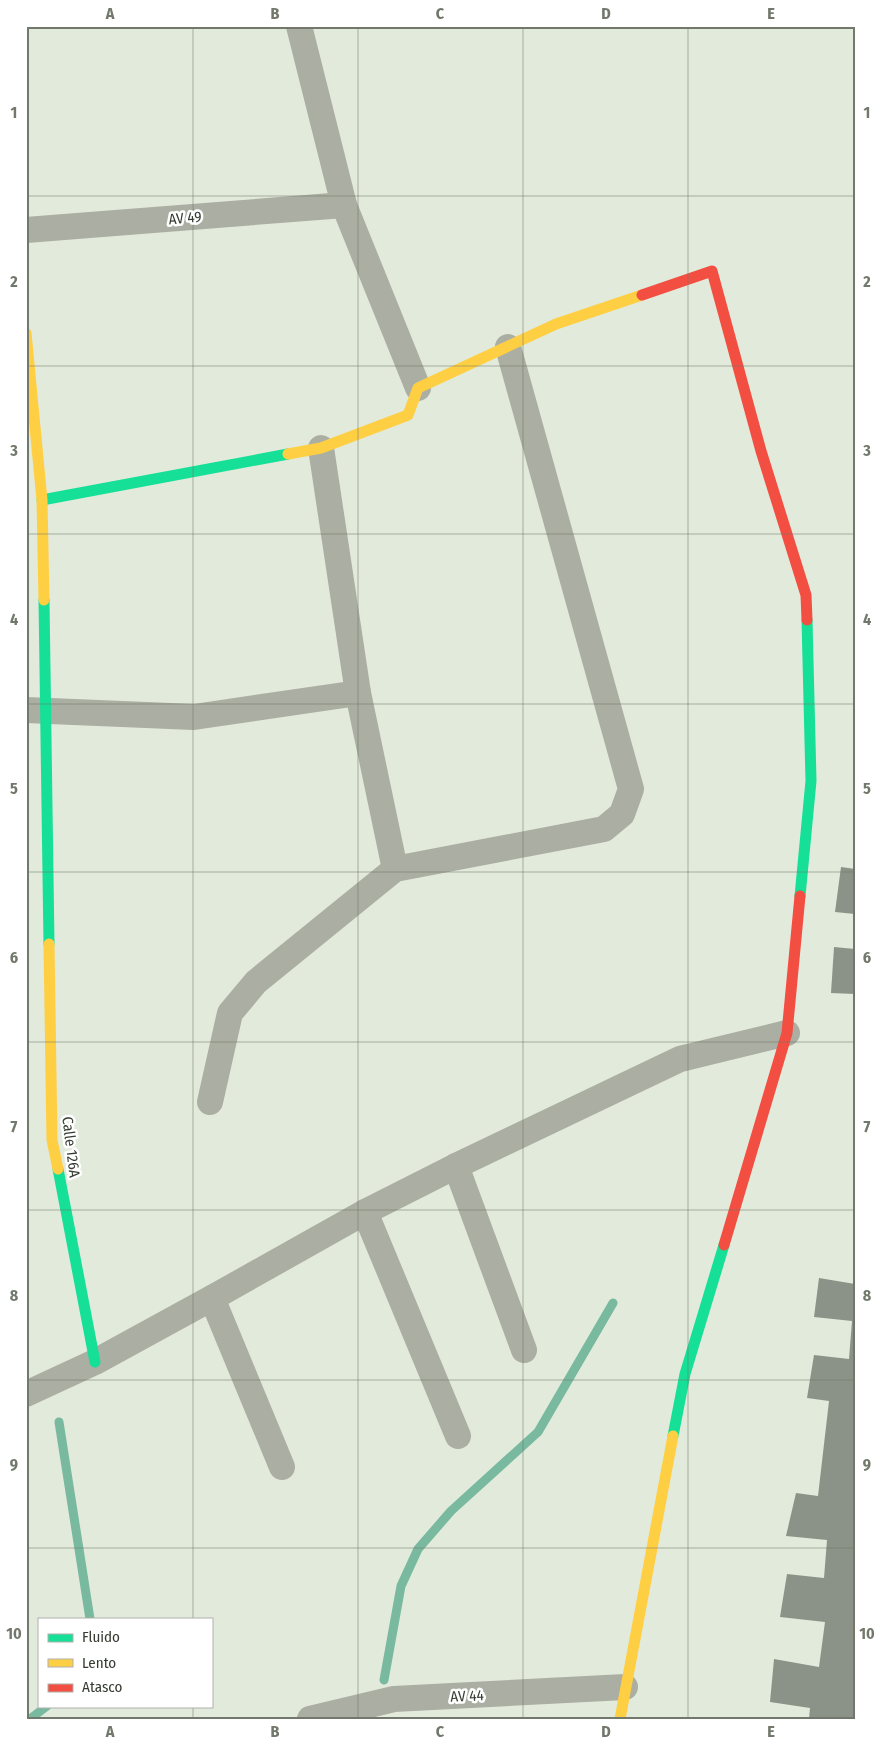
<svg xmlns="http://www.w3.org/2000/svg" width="881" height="1745" font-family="'Fira Sans Condensed',sans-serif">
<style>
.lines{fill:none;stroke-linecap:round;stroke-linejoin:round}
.stream{stroke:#78b99f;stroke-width:9}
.building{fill:#8b9388}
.street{stroke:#abaea2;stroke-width:26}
.fast{stroke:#16e098;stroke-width:11}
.slow{stroke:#ffcf43;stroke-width:11}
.jam{stroke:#f24e42;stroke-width:11}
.grid{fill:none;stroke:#72796c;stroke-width:1;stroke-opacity:0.55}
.labels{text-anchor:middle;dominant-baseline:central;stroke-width:5;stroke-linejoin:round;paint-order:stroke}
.street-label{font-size:15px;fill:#363c31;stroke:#fff}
.neatline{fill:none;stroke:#72796c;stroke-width:2}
.grid-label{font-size:16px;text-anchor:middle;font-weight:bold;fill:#72796c}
</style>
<rect width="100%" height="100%" fill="#e2eadb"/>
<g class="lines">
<g class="stream">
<polyline points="59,1422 90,1619"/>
<polyline points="384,1680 401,1586 418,1549 451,1511 538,1432 613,1303"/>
<polyline points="30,1719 47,1706"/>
</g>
</g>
<g class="building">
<polygon points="841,867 855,869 855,914 835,912"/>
<polygon points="834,947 855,949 855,994 831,993"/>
<polygon points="819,1278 855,1284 855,1719 809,1719 810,1708 770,1702 774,1659 819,1667 825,1622 780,1617 787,1574 824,1578 827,1540 786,1536 796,1493 818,1496 829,1401 807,1398 814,1355 849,1359 852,1321 814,1317"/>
</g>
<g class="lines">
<g class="street">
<polyline points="299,26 344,205 418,388"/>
<polyline points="26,230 344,205"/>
<polyline points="321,448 358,693 395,869"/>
<polyline points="26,710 194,717 358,693"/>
<polyline points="210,1102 230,1013 256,982 395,869 604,829 622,814 631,789 508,347"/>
<polyline points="456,1166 524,1350"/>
<polyline points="365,1212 458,1436"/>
<polyline points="212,1298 282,1467"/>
<polyline points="26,1394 95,1362 212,1298 365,1212 456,1166 680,1059 787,1033"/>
<polyline points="310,1719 394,1699 625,1687"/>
</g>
<g class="fast">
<polyline points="42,500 288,454"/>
<polyline points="44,600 49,944"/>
<polyline points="800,896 811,781 807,620"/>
<polyline points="58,1169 95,1362"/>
<polyline points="673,1436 685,1374 724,1245"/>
</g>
<g class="slow">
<polyline points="26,333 42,500 44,600"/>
<polyline points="288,454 321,448 408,415 418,388 556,324 642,295"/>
<polyline points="49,944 52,1140 58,1169"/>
<polyline points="620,1719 673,1436"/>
</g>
<g class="jam">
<polyline points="642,295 712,271 761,451 806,595 807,620"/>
<polyline points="724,1245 787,1033 800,896"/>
</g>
</g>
<path class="grid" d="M193,26V1619M358,26V1719M523,26V1719M688,26V1719M26,196H855M26,366H855M26,534H855M26,704H855M26,872H855M26,1042H855M26,1210H855M26,1380H855M26,1548H855M193,1706V1719"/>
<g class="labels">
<g class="street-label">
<text transform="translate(185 218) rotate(-5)">AV 49</text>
<text transform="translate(71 1147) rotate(83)">Calle 126A</text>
<text transform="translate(467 1696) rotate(-3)">AV 44</text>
</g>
</g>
<rect width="881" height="1745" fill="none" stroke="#ffffff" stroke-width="55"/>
<rect x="38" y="1618" width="175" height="90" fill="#ffffff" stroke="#afb1ad"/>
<rect x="48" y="1634" width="25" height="8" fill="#16e098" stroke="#afb1ad"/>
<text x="82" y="1642" font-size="15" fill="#363c31">Fluido</text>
<rect x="48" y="1659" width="25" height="8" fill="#ffcf43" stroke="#afb1ad"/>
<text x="82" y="1668" font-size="15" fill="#363c31">Lento</text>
<rect x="48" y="1684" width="25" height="8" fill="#f24e42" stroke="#afb1ad"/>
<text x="82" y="1692" font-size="15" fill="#363c31">Atasco</text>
<rect x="28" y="28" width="826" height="1690" class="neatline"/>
<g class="grid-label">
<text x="110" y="19">A</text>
<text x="275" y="19">B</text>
<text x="440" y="19">C</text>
<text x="606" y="19">D</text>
<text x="771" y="19">E</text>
<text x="14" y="118">1</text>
<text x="867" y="118">1</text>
<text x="14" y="287">2</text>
<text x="867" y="287">2</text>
<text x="14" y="456">3</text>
<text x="867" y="456">3</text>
<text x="14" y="625">4</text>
<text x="867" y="625">4</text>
<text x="14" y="794">5</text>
<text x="867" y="794">5</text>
<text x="14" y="963">6</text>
<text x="867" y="963">6</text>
<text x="14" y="1132">7</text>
<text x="867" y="1132">7</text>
<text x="14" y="1301">8</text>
<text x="867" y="1301">8</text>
<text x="14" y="1470">9</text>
<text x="867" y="1470">9</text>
<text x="14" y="1639">10</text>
<text x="867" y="1639">10</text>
<text x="110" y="1737">A</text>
<text x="275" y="1737">B</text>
<text x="440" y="1737">C</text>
<text x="606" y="1737">D</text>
<text x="771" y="1737">E</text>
</g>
</svg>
